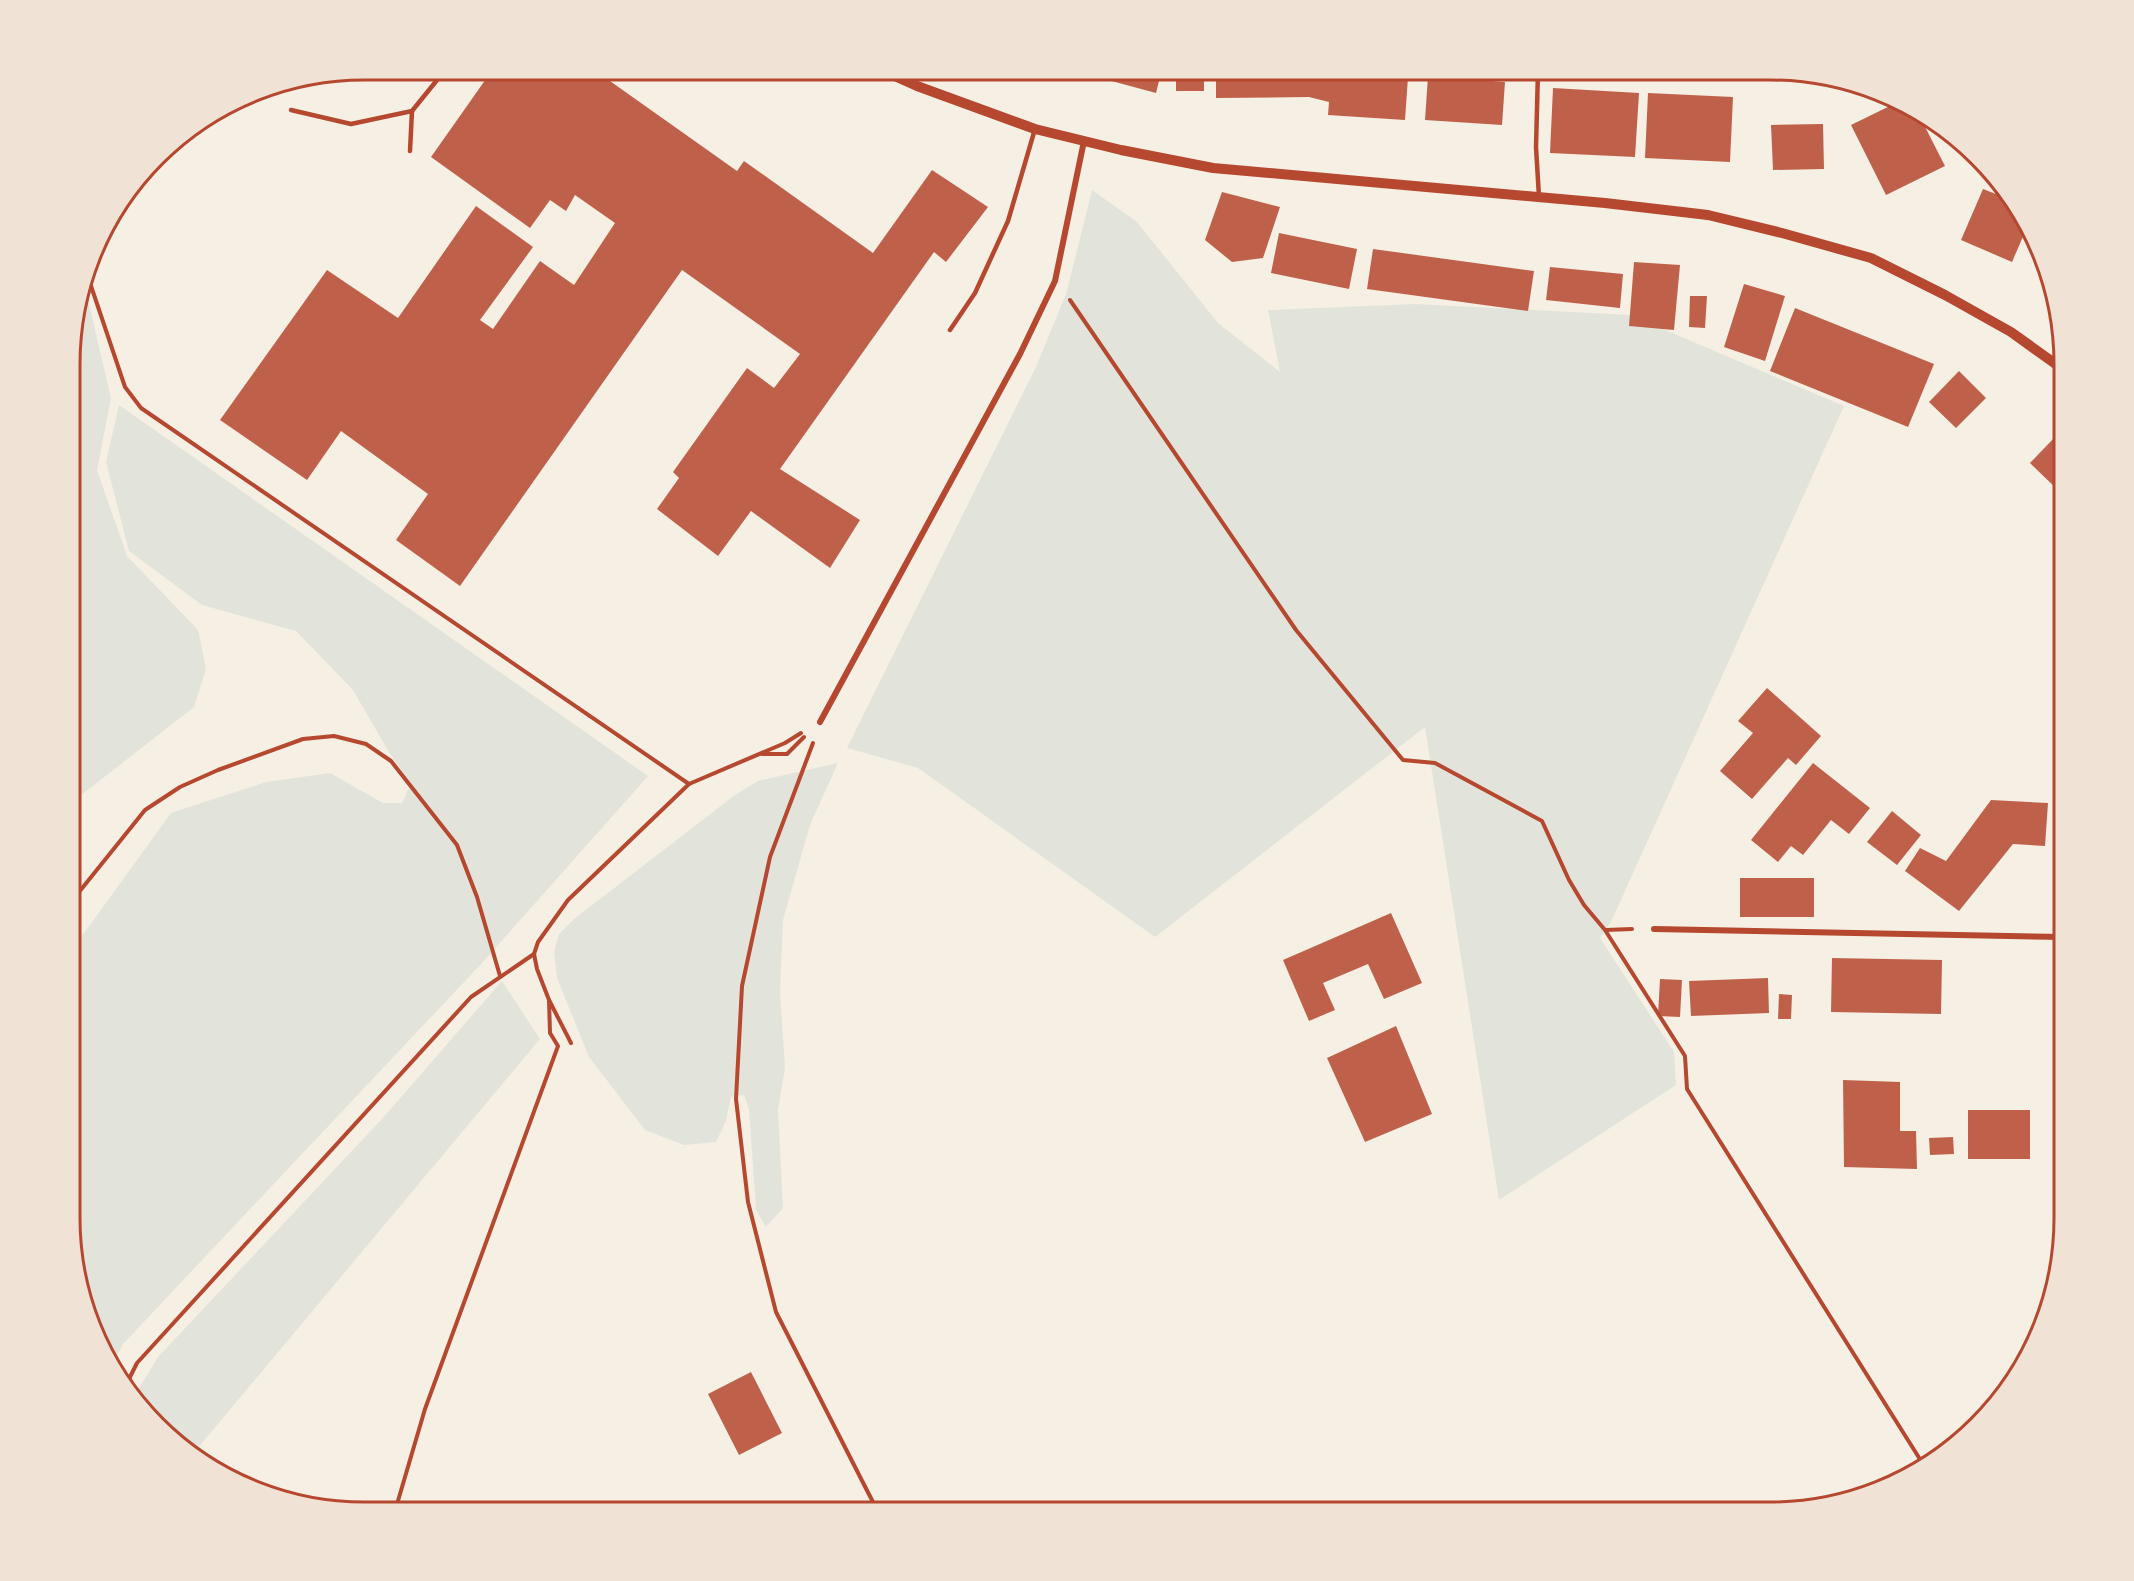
<svg xmlns="http://www.w3.org/2000/svg" width="2134" height="1581" font-family="'PT Sans',sans-serif">
<style>
.green{fill:#e2e4dc}
.building{fill:#bf614a}
.lines{fill:none;stroke-linecap:round;stroke-linejoin:round}
.path{stroke:#b5482f;stroke-width:4}
.service{stroke:#b5482f;stroke-width:4.5}
.minor{stroke:#b5482f;stroke-width:6}
.tertiary{stroke:#b5482f;stroke-width:10}
.rim{fill:none;stroke:#b5482f;stroke-width:3}
</style>
<rect width="100%" height="100%" fill="#f6efe4"/>
<g class="green">
<polygon points="1092,190 1137,222 1218,323 1280,372 1268,310 1416,304 1630,315 1844,406 1611,922 1600,938 1674,1052 1676,1085 1499,1200 1425,727 1155,937 918,768 847,748 1035,369 1066,294"/>
<polygon points="84,283 111,398 97,470 127,556 198,630 206,669 194,707 71,803 71,326"/>
<polygon points="119,405 648,776 482,963 123,1344 111,1367 108,1364 71,1255 71,947 87,929 171,813 266,782 330,773 383,803 402,803 411,783 390,754 353,690 296,631 202,605 129,551 106,462"/>
<polygon points="838,763 810,825 783,920 780,992 785,1068 778,1110 783,1208 766,1227 756,1210 749,1109 744,1095 731,1097 726,1121 716,1142 684,1145 645,1130 589,1057 557,978 554,952 559,934 574,919 735,795 758,781"/>
<polygon points="502,981 540,1039 192,1455 184,1451 135,1395 158,1357 381,1120"/>
</g>
<g class="building">
<polygon points="493,69 593,69 737,171 744,161 873,253 932,170 988,207 946,262 934,252 780,469 860,520 830,568 751,511 718,556 657,509 679,478 673,472 747,368 774,388 800,354 682,270 460,586 396,540 428,494 341,431 307,480 220,420 327,270 398,318 476,206 533,247 480,320 493,329 540,261 574,285 615,223 575,195 566,211 550,200 530,228 431,157"/>
<polygon points="999,69 1021,69 1008,80"/>
<polygon points="1067,69 1162,69 1156,93"/>
<rect x="1176" y="69" width="28" height="22"/>
<polygon points="1216,69 1331,69 1331,71 1408,77 1405,120 1328,115 1329,102 1309,97 1216,98"/>
<polygon points="1428,76 1505,82 1502,125 1425,120"/>
<polygon points="1553,88 1639,93 1635,157 1550,153"/>
<polygon points="1648,93 1733,97 1730,162 1645,158"/>
<polygon points="1898,102 1918,113 1945,166 1886,195 1851,125"/>
<polygon points="1823,124 1824,169 1773,170 1771,125"/>
<polygon points="1983,189 2006,198 2028,225 2012,262 1961,240"/>
<polygon points="1222,192 1280,207 1263,258 1232,262 1205,240"/>
<polygon points="1279,233 1357,249 1349,289 1271,273"/>
<polygon points="1373,249 1534,271 1528,311 1367,289"/>
<polygon points="1634,262 1680,265 1674,330 1629,326"/>
<polygon points="1550,267 1623,274 1620,308 1546,300"/>
<polygon points="1744,284 1785,296 1765,361 1724,347"/>
<polygon points="1690,296 1707,296 1705,328 1689,327"/>
<polygon points="1795,308 1934,364 1908,427 1770,371"/>
<polygon points="1959,371 1986,398 1956,428 1929,402"/>
<polygon points="2054,438 2064,448 2064,496 2030,463"/>
<polygon points="1767,688 1821,736 1796,765 1788,758 1752,799 1720,771 1753,733 1738,721"/>
<polygon points="1813,763 1870,808 1849,834 1831,820 1803,855 1791,846 1778,862 1751,840"/>
<polygon points="1991,800 2048,803 2045,846 2013,844 1959,911 1905,871 1920,848 1946,861"/>
<polygon points="1892,811 1921,835 1897,865 1867,842"/>
<rect x="1740" y="878" width="74" height="39"/>
<polygon points="1391,913 1422,983 1384,999 1368,964 1323,983 1335,1010 1309,1021 1283,960"/>
<polygon points="1832,958 1942,960 1941,1014 1831,1012"/>
<polygon points="1768,978 1769,1013 1691,1016 1689,981"/>
<polygon points="2061,978 2064,979 2064,1026 2058,1026"/>
<polygon points="1660,979 1682,980 1680,1017 1658,1016"/>
<polygon points="1779,994 1792,995 1791,1019 1778,1019"/>
<polygon points="1396,1026 1432,1114 1365,1142 1327,1058"/>
<polygon points="1843,1080 1900,1082 1900,1131 1916,1131 1917,1169 1844,1167"/>
<rect x="1968" y="1110" width="62" height="49"/>
<polygon points="1953,1137 1954,1154 1930,1155 1929,1138"/>
<polygon points="751,1372 782,1433 739,1455 708,1394"/>
</g>
<g class="lines">
<g class="path">
<polyline points="87,274 125,387 141,408 689,784"/>
<polyline points="1070,300 1296,630 1403,760 1435,763 1542,821 1569,880 1584,905 1605,930 1685,1056 1687,1089 1923,1464"/>
<polyline points="813,743 770,857 742,986 736,1099 748,1202 776,1312 878,1512"/>
<polyline points="762,754 787,754 804,737"/>
<polyline points="71,902 145,810 180,787 218,770 303,739 334,736 366,744 391,761 457,845 477,897 500,976"/>
<polyline points="1606,930 1632,929"/>
<polyline points="571,1043 549,1000 537,969 534,954 538,942 568,900 689,784 785,743 801,733"/>
<polyline points="126,1385 137,1363 471,997 534,954"/>
<polyline points="395,1511 425,1409 558,1046 550,1033 549,1000"/>
</g>
<g class="service">
<polyline points="1538,70 1536,147 1539,197"/>
<polyline points="291,110 351,124 412,111 446,69"/>
<polyline points="410,151 412,111"/>
<polyline points="950,330 975,293 1008,221 1035,129"/>
</g>
<g class="minor">
<polyline points="820,722 1020,354 1055,281 1084,141"/>
<polyline points="1654,929 2064,937"/>
</g>
<polyline class="tertiary" points="879,69 917,86 1035,129 1121,150 1213,168 1605,203 1708,215 1782,233 1871,258 1945,295 2011,332 2064,370"/>
</g>
<path d="M0 0H2134V1581H0ZM364 80H1770A284 284 0 0 1 2054 364V1218A284 284 0 0 1 1770 1502H364A284 284 0 0 1 80 1218V364A284 284 0 0 1 364 80Z" fill="#f1e2d6" fill-rule="evenodd"/>
<path class="rim" d="M364 80H1770A284 284 0 0 1 2054 364V1218A284 284 0 0 1 1770 1502H364A284 284 0 0 1 80 1218V364A284 284 0 0 1 364 80Z"/>
</svg>
